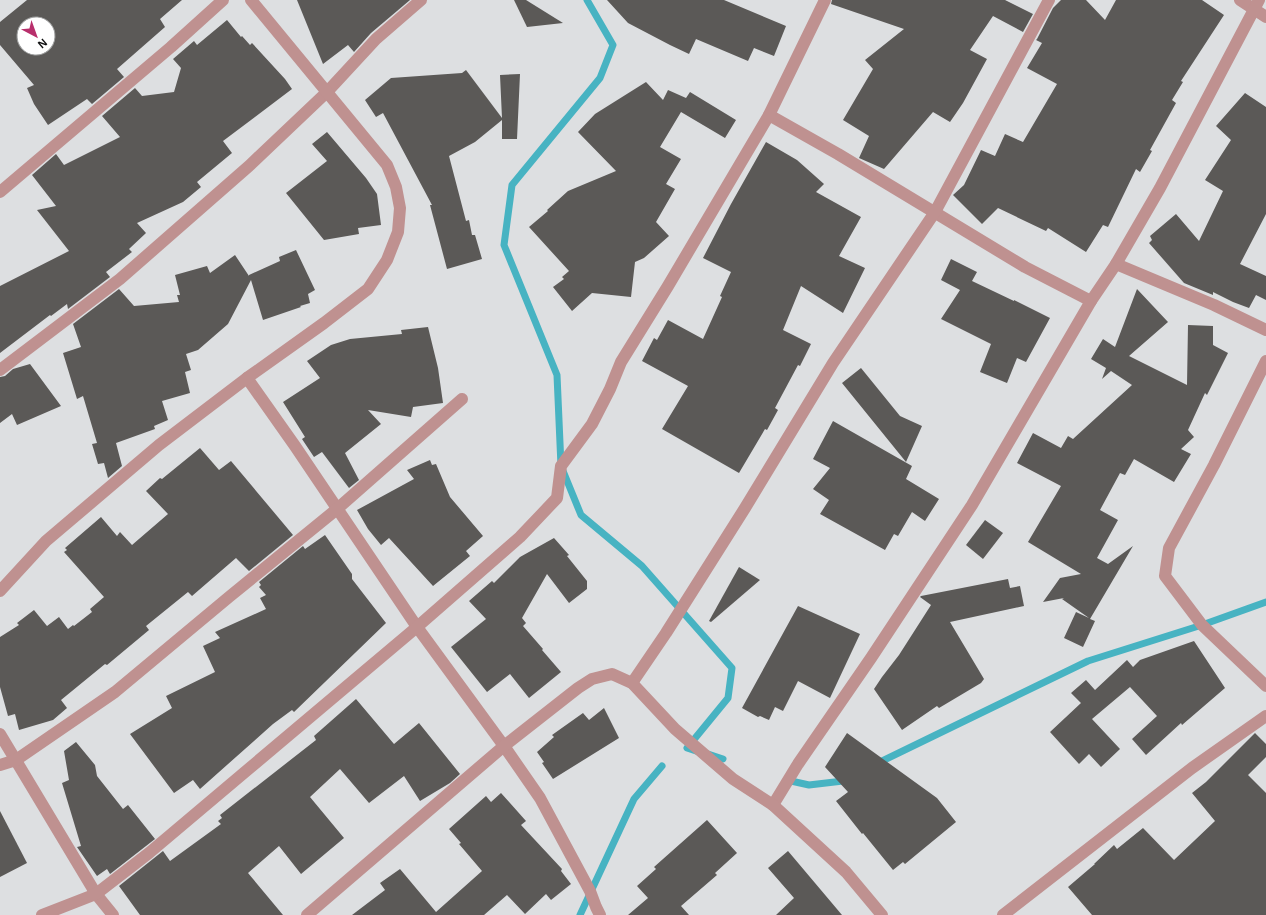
<svg xmlns="http://www.w3.org/2000/svg" width="1266" height="915" font-family="Helvetica,sans-serif">
<style>
.lines{fill:none;stroke-linecap:round;stroke-linejoin:round}
.stream{stroke:#47b3c2;stroke-width:7}
.building{fill:#5b5957;fill-rule:evenodd}
.minor{stroke:#bf9190;stroke-width:12}
</style>
<rect width="100%" height="100%" fill="#dddfe1"/>
<g class="lines">
<g class="stream">
<polyline points="587,0 613,45 600,78 512,185 504,245 557,375 561,466 581,515 642,566 732,668 728,698 687,748 696,751"/>
<polyline points="708,754 723,759"/>
<polyline points="876,764 1088,661 1202,625 1266,602"/>
<polyline points="791,781 809,785 843,781 847,779"/>
<polyline points="580,915 634,799 662,766"/>
</g>
</g>
<g class="building">
<path d="M27,0H182L160,19L165,27L117,69L124,77L92,104L87,99L48,125L34,104L27,88L34,85L0,45V22ZM24,24H48V48H24Z"/>
<polygon points="297,0 410,0 371,33 354,52 348,45 323,64"/>
<polygon points="514,0 526,0 563,23 527,27"/>
<polygon points="607,0 724,0 786,26 774,56 754,48 748,61 696,39 689,54 670,45 628,23"/>
<polygon points="832,0 1005,0 1033,14 1023,32 993,16 970,50 987,59 963,103 950,122 933,112 884,169 859,158 869,136 843,120 873,69 865,60 904,29 831,4"/>
<polygon points="1061,0 1086,0 1105,20 1116,0 1202,0 1224,15 1181,81 1183,82 1172,100 1176,103 1150,150 1152,151 1140,172 1136,169 1108,227 1103,225 1086,252 1048,228 1046,231 998,208 982,224 953,195 964,185 981,150 995,156 1005,134 1023,142 1057,84 1027,68 1042,43 1036,40 1037,39 1053,8"/>
<polygon points="227,20 241,37 242,36 250,45 252,43 285,79 292,89 223,141 232,153 197,182 201,187 183,202 137,223 146,233 129,249 132,252 106,272 110,277 68,309 67,304 51,316 50,315 0,353 0,286 69,251 37,210 56,206 32,175 56,154 64,165 120,137 102,116 135,88 142,96 174,92 181,68 173,59 194,41 197,45"/>
<polygon points="466,70 502,118 500,75 520,74 517,139 502,139 502,120 475,142 449,156 466,221 469,220 472,235 475,235 482,259 447,269 430,205 432,205 383,113 376,117 365,100 391,78 462,73"/>
<polygon points="646,82 663,100 668,90 686,98 690,92 736,120 725,138 681,112 660,147 681,159 666,184 675,189 656,222 669,236 644,258 635,262 631,297 592,293 572,311 553,287 564,279 562,277 569,271 529,227 548,211 547,210 568,191 616,171 578,132 595,114"/>
<polygon points="1245,93 1266,107 1266,214 1240,264 1266,276 1266,300 1256,295 1249,308 1233,302 1213,292 1213,295 1184,283 1149,243 1152,240 1150,236 1176,214 1199,241 1223,191 1205,180 1231,140 1216,126"/>
<polygon points="327,132 366,178 377,194 381,225 358,228 359,234 324,240 286,193 327,161 312,144"/>
<polygon points="766,142 797,160 824,184 816,192 861,217 839,256 865,268 843,313 801,286 783,330 811,344 800,366 798,365 775,408 778,410 767,430 765,429 739,473 662,429 688,386 642,361 654,338 657,340 668,320 703,339 722,297 720,296 731,272 703,258 731,204"/>
<polygon points="296,250 315,290 308,294 310,303 300,306 301,307 263,320 251,280 228,324 198,350 186,354 191,370 185,372 190,393 162,401 168,420 154,426 155,429 116,443 122,466 108,478 104,463 98,464 92,444 97,443 83,396 77,399 63,353 81,347 73,324 119,289 134,306 179,302 177,295 180,295 175,275 207,266 210,273 235,255 249,276 249,275 280,261 279,257"/>
<polygon points="951,259 977,272 972,281 1014,301 1014,300 1050,318 1026,362 1017,358 1007,383 980,372 991,344 941,319 960,290 941,280"/>
<polygon points="1137,289 1168,322 1129,356 1187,385 1188,325 1213,326 1213,345 1228,353 1207,395 1205,393 1188,430 1194,437 1181,449 1191,454 1174,482 1134,459 1125,475 1120,473 1100,510 1118,520 1097,558 1108,564 1133,546 1090,619 1095,621 1083,647 1064,638 1076,612 1089,618 1062,599 1064,598 1043,602 1060,578 1081,574 1028,542 1061,486 1017,463 1033,433 1061,448 1068,436 1073,439 1132,385 1111,371 1102,379 1106,368 1091,359 1103,339 1115,347"/>
<polygon points="428,327 438,368 443,403 413,407 411,417 368,410 381,424 345,453 359,480 349,488 322,452 314,457 302,439 305,437 283,402 320,378 307,361 331,345 350,339 402,334 401,330"/>
<polygon points="30,364 61,406 17,425 12,414 0,423 0,377 5,376 13,369"/>
<polygon points="861,368 900,416 922,426 906,462 842,383"/>
<polygon points="833,421 912,466 906,479 939,499 925,521 912,512 898,536 894,534 885,550 820,514 829,500 813,489 830,468 813,459"/>
<polygon points="200,448 219,470 231,461 293,535 249,571 236,558 192,596 188,592 146,626 149,630 107,665 105,664 61,700 67,708 53,720 19,730 15,714 8,716 0,687 0,637 19,625 17,623 34,610 47,626 59,617 68,629 73,625 74,626 92,612 90,609 104,597 64,552 67,550 65,548 101,517 117,536 120,532 132,545 168,514 146,491 160,478 162,479"/>
<polygon points="430,460 432,465 436,464 450,497 483,536 466,551 470,556 433,586 389,538 381,545 368,529 357,510 414,479 407,470"/>
<polygon points="985,520 1003,533 983,559 966,545"/>
<polygon points="325,535 352,574 352,579 386,623 294,712 292,710 273,724 200,789 193,780 174,793 130,734 172,708 166,696 215,672 203,646 220,638 215,632 266,609 260,598 266,595 259,587 261,585 259,582 303,546 305,549"/>
<polygon points="554,538 569,555 567,556 587,581 587,589 569,603 547,574 522,618 526,623 523,626 543,649 542,650 561,672 529,698 510,674 487,692 451,647 486,619 469,601 492,581 494,583 520,557"/>
<polygon points="739,567 760,580 711,622 709,621"/>
<polygon points="1008,579 1010,588 1020,586 1024,606 950,622 984,679 981,683 939,708 937,706 902,730 874,689 882,677 899,655 931,605 920,597 921,596"/>
<polygon points="798,606 860,634 830,698 798,681 783,711 775,707 769,720 760,716 758,717 742,708"/>
<polygon points="1194,641 1225,688 1182,725 1181,723 1146,755 1132,739 1157,716 1130,687 1092,719 1120,749 1101,767 1089,754 1079,764 1050,732 1081,703 1071,693 1086,680 1095,690 1127,660 1133,667 1140,660"/>
<polygon points="356,699 394,744 419,723 460,774 450,783 420,801 404,776 369,803 340,769 310,797 344,838 301,874 279,846 248,873 283,915 140,915 119,886 163,851 170,861 221,824 218,821 222,818 220,815 316,740 314,736"/>
<polygon points="604,708 619,738 553,779 542,763 544,762 537,752 554,737 552,735 583,713 589,720"/>
<polygon points="847,733 937,798 956,822 905,864 903,862 893,870 863,833 862,834 836,801 848,792 825,767"/>
<polygon points="1255,733 1266,744 1266,757 1248,775 1266,793 1266,915 1092,915 1068,887 1095,864 1094,864 1114,845 1117,849 1143,828 1174,860 1215,821 1192,793 1206,782"/>
<polygon points="76,742 95,765 97,776 123,809 128,805 155,839 110,874 107,869 97,876 77,847 81,846 62,783 69,780 64,751"/>
<polygon points="501,793 526,821 521,825 562,869 561,871 571,884 551,900 546,894 525,914 507,895 484,915 352,915 385,890 380,883 400,869 436,912 482,871 459,844 461,843 449,829 486,796 491,802"/>
<polygon points="0,811 27,863 0,877"/>
<polygon points="707,820 737,853 715,873 717,875 681,906 689,915 628,915 648,898 637,886 656,869 654,867"/>
<polygon points="788,851 842,915 776,915 794,898 768,868"/>
</g>
<g class="lines">
<g class="minor">
<polyline points="1240,0 1266,17"/>
<polyline points="769,115 838,154 1025,267 1091,301"/>
<polyline points="0,192 171,47 223,0"/>
<polyline points="1116,264 1214,305 1266,330"/>
<polyline points="1266,361 1214,465 1169,548 1165,576 1202,625 1266,686"/>
<polyline points="0,370 120,279 249,166 327,92 376,39 421,0"/>
<polyline points="247,378 295,446 417,627 504,746 540,798 590,891 596,907 600,915"/>
<polyline points="0,591 46,541 159,445 247,378 324,323 368,289 387,260 398,232 400,208 396,187 387,165 251,0"/>
<polyline points="632,683 666,633 745,508 833,363 935,212 1049,0"/>
<polyline points="0,734 96,894 113,915"/>
<polyline points="0,765 16,760 115,692 229,597 337,509 462,399"/>
<polyline points="773,805 798,764 871,658 972,505 1091,301 1116,264 1160,188 1259,0"/>
<polyline points="42,915 96,894 149,853 417,627 520,537 557,498 561,466 592,424 610,389 621,362 668,286 769,115 825,0"/>
<polyline points="307,915 504,746 578,688 592,679 612,674 632,683 675,729 733,779 773,805 846,872 882,915"/>
<polyline points="1003,915 1192,768 1266,716"/>
</g>
</g>
<g transform="translate(36 36) rotate(139)"><circle r="19" fill="#ffffff" stroke="#9e9f9f"/>
<path d="M0-3L7 15L0 10L-7 15Z" fill="#b82f6c"/>
<text y="-6" font-size="11" font-weight="bold" text-anchor="middle" fill="#0d0e0f">N</text>
</g>
</svg>
